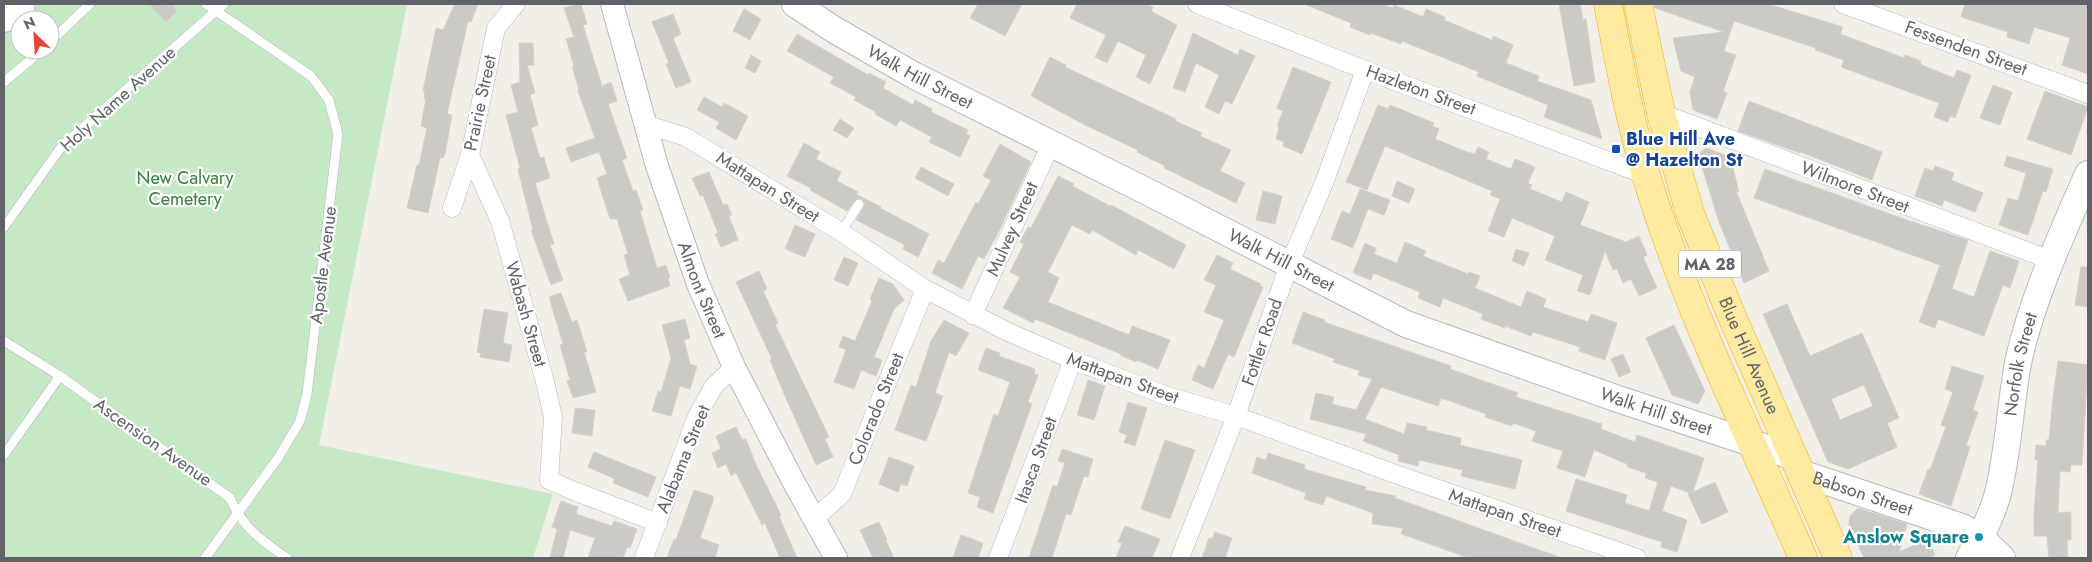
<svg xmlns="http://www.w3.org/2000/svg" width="2092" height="562" font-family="Jost,sans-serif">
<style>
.green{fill:#c5e8c5;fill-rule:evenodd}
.building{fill:#cccac5;stroke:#d6d1c6;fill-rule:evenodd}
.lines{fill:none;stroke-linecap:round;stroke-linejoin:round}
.service-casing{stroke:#b5b8bc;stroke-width:10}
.minor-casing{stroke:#b5b8bc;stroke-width:19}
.tertiary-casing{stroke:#b5b8bc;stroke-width:24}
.secondary-casing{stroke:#b6babf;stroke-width:28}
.trunk-casing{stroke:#f9ab00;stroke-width:29}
.service{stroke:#fff;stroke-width:9}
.minor{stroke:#fff;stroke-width:18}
.tertiary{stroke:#fff;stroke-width:22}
.secondary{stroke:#fff;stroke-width:26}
.trunk{stroke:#feeaa1;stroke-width:28}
.transit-dot{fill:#1a4fb4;stroke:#fff;stroke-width:2}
.culture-dot{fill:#0f9aa8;stroke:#fff;stroke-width:2}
.labels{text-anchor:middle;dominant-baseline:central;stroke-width:4.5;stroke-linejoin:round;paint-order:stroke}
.shield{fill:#fff;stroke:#8f9295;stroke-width:1}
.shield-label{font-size:16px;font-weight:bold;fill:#5f6368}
.street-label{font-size:18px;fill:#5f6368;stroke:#fff}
.transit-label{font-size:18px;font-weight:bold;fill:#164399;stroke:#fff;text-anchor:start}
.park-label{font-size:18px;fill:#348238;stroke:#fff}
.culture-label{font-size:18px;font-weight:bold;fill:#0d838f;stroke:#fff;text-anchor:end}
</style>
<rect width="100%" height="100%" fill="#f1efe8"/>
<path class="green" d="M39,4H407L319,445L553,494L533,558H4V32ZM20,20H50V50H20Z"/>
<g class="building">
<polygon points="149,4 171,4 177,11 166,22"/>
<polygon points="455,4 478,4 471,22 468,21 447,114 452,115 445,154 443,158 440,158 428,213 407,208 417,165 419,165 427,128 421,126 426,99 424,99 425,91 423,91 436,28 443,30"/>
<polygon points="578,4 581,4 587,24 583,25 602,86 611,82 617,101 608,104 627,158 622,160 633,191 636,190 643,210 640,211 657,268 666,265 670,277 668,278 670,286 628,301 619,279 630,275 624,255 628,254 617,219 610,219 597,178 607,174 599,152 571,162 566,148 595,138 578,91 579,90 572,66 574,66 566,39 574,37 564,8"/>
<polygon points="978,4 1022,4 1005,36 970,18"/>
<polygon points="1077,4 1146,4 1153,7 1151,11 1177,25 1150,84 1136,77 1146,55 1118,41 1107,63 1095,57 1106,35 1070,18"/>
<polygon points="1304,4 1381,4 1393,8 1394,5 1423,17 1426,9 1445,17 1444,20 1492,40 1493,36 1513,45 1506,63 1539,76 1537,81 1591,100 1602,139 1544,117 1548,105 1477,76 1479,72 1402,41 1401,44 1371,33 1370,35 1350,27 1351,23"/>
<polygon points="1559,4 1580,4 1583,20 1586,19 1595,82 1574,86"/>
<polygon points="1654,4 1768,4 1843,27 1840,34 1904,58 1905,55 1921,61 1920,64 1929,68 1954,78 1957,70 1971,75 1955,118 1950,116 1948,122 1934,117 1939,103 1841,67 1844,60 1815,50 1816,48 1734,21 1724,51 1736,55 1723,91 1727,93 1717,119 1693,110 1690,92 1695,77 1681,71 1673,38 1724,32 1655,8"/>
<polygon points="1965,4 2088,4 2088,74 2062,65 2070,38 2034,27 2029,44 2007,37 2008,32 1961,17"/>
<polygon points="744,9 761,19 750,40 733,31"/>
<polygon points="673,14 681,34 673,38 691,82 676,88 666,64 669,63 652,22"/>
<polygon points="1193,33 1238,55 1240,49 1255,56 1232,104 1225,101 1219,114 1205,107 1219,75 1196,63 1185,92 1173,88"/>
<polygon points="797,34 868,75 869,73 886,82 883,88 913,105 915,100 932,109 931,112 968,130 966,134 970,136 960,157 929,142 932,137 900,120 896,126 875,114 876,112 854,100 856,97 830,83 834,77 787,51"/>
<polygon points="519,43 533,43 534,65 527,65 535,93 530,95 538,125 531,128 540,158 544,157 550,178 535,183 554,244 550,245 563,280 551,285 531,230 533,230 518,169 520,168 506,115 518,112 511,85 520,82"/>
<polygon points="751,55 761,61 755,73 745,68"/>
<polygon points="1050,57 1066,65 1065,67 1176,119 1175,121 1202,133 1200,136 1231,150 1220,171 1245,183 1236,203 1164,168 1165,166 1137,152 1138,150 1083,124 1031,96"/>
<polygon points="1293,67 1331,82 1302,154 1283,146 1284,142 1276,139 1279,127 1277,126 1283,111 1277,108"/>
<polygon points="1993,85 2012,92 2000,125 1980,118"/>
<polygon points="2045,91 2088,107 2071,155 2027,139"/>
<polygon points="704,97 722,107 724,103 748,116 736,140 716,128 719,122 697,110"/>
<polygon points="1749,101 1882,152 1872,180 1801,152 1800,153 1738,131"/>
<polygon points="1378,105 1388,109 1390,105 1434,123 1432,126 1439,129 1435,139 1467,152 1475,154 1478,147 1489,152 1486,159 1511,169 1515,159 1535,167 1528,183 1532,185 1530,189 1562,202 1566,192 1589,202 1580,225 1626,242 1639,236 1647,255 1643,257 1657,288 1639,296 1631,279 1623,283 1617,269 1613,270 1605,251 1590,295 1577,291 1583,275 1545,260 1555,236 1512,218 1504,237 1488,231 1500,199 1490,195 1492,191 1385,146 1367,190 1346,182"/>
<polygon points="840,119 854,128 847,138 833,130"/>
<polygon points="804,143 820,152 816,159 841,172 837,181 858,192 856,194 881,207 880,208 929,234 918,257 903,249 905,245 856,220 865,205 862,199 856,199 847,211 810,190 811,188 787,176"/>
<polygon points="1000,144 1031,162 999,231 984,259 978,256 962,289 932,273 938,260 944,263 976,202 978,204 991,180 983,176"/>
<polygon points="1706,148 1730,157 1739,192 1736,191 1769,271 1744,283 1719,222 1698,154"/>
<polygon points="2007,156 2053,169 2046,192 2043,191 2028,235 1999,225 2008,198 2018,201 2026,173 2004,166"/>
<polygon points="1935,166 1954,173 1951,180 1983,193 1975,212 1944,200 1942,206 1915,196 1925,168 1933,171"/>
<polygon points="921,167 954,184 948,196 915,178"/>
<polygon points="1765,169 1907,220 1968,240 1952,289 1974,297 1990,251 2019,261 2010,288 2003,285 1984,336 1938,319 1935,328 1919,322 1940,265 1754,198"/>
<polygon points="709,172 723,205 727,204 732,215 729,216 738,240 721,247 715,234 718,233 703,195 700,196 692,178"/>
<polygon points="1058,176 1074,184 1072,186 1110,206 1111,205 1186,245 1174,269 1138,250 1136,255 1092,230 1090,234 1072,225 1048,272 1059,278 1048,302 1129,335 1132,326 1170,340 1158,369 1137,360 1136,362 1120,355 1121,354 1035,319 1033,323 1003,308 1020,277 1010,272 1024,244 1020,242 1028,227 1031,228"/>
<polygon points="1397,181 1415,189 1409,203 1392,196"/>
<polygon points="1360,189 1390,200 1384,215 1368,209 1353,248 1331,239 1342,211 1350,214"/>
<polygon points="1263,191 1282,196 1275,224 1256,220"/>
<polygon points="795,225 815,234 805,257 785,249"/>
<polygon points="1405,242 1426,251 1423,256 1468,274 1469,272 1480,276 1475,288 1521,307 1527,291 1546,299 1543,307 1588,322 1591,314 1617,323 1605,360 1579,351 1580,347 1533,332 1531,336 1505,326 1505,328 1481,319 1483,314 1443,298 1440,307 1418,298 1420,292 1373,273 1371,280 1353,273 1365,243 1376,248 1374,254 1397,263"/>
<polygon points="1516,249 1529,253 1524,266 1512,261"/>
<polygon points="1217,255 1233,263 1230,269 1261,284 1260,286 1263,287 1234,357 1228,354 1213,389 1192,380 1198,365 1204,368 1224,320 1204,312 1216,285 1204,280"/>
<polygon points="844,257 858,263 848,286 834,280"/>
<polygon points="2081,267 2088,267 2088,307 2075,305"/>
<polygon points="759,271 767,289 763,291 778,323 775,324 829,437 825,439 833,457 816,465 785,396 770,360 772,359 736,282"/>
<polygon points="879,278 893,284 904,300 894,309 874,357 882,360 876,376 861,370 854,389 834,382 846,350 839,347 843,336 855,341 872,301 870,299"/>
<polygon points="561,293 572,322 577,320 587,352 584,352 596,392 573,398 567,381 570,380 560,345 563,344 549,297"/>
<path d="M1787,304L1810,356L1862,333L1899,418L1887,423L1897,447L1848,469L1828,462L1763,314ZM1864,385L1873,406L1840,420L1831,399Z"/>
<polygon points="484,309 508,313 503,343 512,345 509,362 480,357 481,353 477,352"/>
<polygon points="1303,312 1325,320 1324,322 1451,366 1450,369 1518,393 1516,397 1602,424 1601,429 1635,442 1637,435 1704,458 1693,492 1715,482 1728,512 1702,524 1688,494 1690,493 1671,486 1662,511 1687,520 1677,552 1661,547 1662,542 1566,511 1576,479 1627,495 1625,503 1649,511 1658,482 1645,478 1646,473 1627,467 1627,464 1594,450 1585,477 1557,468 1563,451 1532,441 1536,431 1513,423 1512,426 1485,417 1486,414 1441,398 1438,406 1381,387 1365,419 1404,434 1407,423 1427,427 1426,430 1461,438 1460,445 1522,460 1515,489 1461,476 1463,470 1419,460 1418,466 1398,461 1399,455 1363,441 1366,434 1310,419 1316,393 1334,397 1332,404 1356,410 1372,379 1358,375 1360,371 1333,362 1335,359 1292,343"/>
<polygon points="685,319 690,338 684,340 690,364 697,366 690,389 680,386 671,416 652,411 658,391 661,392 671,358 662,325"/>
<polygon points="944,320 969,333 956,356 949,352 935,393 943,396 926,441 895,430 911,385 916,387 931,341"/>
<polygon points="1674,325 1705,391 1698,404 1672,395 1646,338"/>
<polygon points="986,348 1000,353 999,356 1035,369 1034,374 1038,375 1028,402 1032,404 993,513 977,507 980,497 968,493 994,414 998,416 1010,382 978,370"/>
<polygon points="1623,354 1631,372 1619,377 1611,359"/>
<polygon points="2058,361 2088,365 2082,465 2071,465 2070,472 2060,471 2058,513 2071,512 2071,540 2067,540 2068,558 2049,558 2047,536 2034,536 2034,514 2038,460 2035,460 2036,445 2046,446 2046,440 2049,440 2053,398"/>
<polygon points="1952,366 1984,376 1973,410 1978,412 1966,445 1970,447 1951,506 1919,494 1928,469 1930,470 1946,427 1941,425 1953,392 1945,389"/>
<polygon points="1088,380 1105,386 1094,420 1077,415"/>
<polygon points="1128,402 1147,408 1135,446 1124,442 1127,435 1119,432"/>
<polygon points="575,408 595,410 592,436 572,433"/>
<polygon points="736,427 742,440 746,439 756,465 781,515 779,516 797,558 780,558 765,523 762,525 736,473 731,476 726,464 718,468 712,453 721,449 716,436"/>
<polygon points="1165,440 1195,450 1170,519 1141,509"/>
<polygon points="1062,449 1093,459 1088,477 1084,476 1071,515 1066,514 1052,558 1029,558 1053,485 1057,487 1065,463 1058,461"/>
<polygon points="594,452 656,477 648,497 613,483 615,479 588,467"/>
<polygon points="1268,453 1305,465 1304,469 1366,487 1365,490 1396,496 1395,498 1559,557 1559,558 1469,558 1401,534 1403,528 1372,524 1373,513 1326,496 1323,505 1304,499 1306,493 1252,473 1257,457 1266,460"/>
<polygon points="889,457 914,466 907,486 901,484 898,492 879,484"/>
<polygon points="694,490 713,496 713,501 700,538 719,545 715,558 667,558 674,539 676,540"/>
<polygon points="561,501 578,507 576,514 612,526 614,521 637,529 630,548 627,547 623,558 588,558 595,538 570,530 563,558 550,558 557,529 552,527"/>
<polygon points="1858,508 1907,524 1899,552 1928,539 1935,555 1928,558 1864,558 1849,524 1850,516"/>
<polygon points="879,522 887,540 886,541 894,558 873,558 860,530"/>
<polygon points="1125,526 1160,539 1152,558 1116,558 1122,543 1118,542"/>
<polygon points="1215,532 1232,538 1225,558 1202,558 1209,538 1212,539"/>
<polygon points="961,535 983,543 978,558 953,558"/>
</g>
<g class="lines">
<g class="service-casing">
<g id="service">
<polyline points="50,42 90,4"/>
<polyline points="4,82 42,50"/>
<polyline points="4,227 62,146 224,4"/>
<polyline points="841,232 859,204"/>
<path d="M4,341L60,376L230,498C243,528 261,540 287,558"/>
<polyline points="4,455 60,376"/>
<polyline points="205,558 278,458 300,421 307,394 338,134 329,100 311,76 206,4"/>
</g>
</g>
<g class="minor-casing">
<g id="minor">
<polyline points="1197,4 1365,70 1646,175"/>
<polyline points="1843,4 2088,94"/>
<polyline points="1661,113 2050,260"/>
<polyline points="645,124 686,137 841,232 925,289 1008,332 1073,360 1164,395 1236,416 1401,476 1637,558"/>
<polyline points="470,155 500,221 544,378 553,417 549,480 574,491 658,523"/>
<polyline points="452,208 470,155 496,28 516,4"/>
<polyline points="973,315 1051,144"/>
<polyline points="814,519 842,494 925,289"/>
<polyline points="644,558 697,416 714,386 734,367"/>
<polyline points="998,558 1073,360"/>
<polyline points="1180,558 1236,416 1289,265 1324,183 1365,70"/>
</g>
</g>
<g class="tertiary-casing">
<g id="tertiary">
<path id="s1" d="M612,4L657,166L698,284L734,367L793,481L836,558"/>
</g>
</g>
<g class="secondary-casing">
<g id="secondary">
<path id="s2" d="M795,4L833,29L915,76L1148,192L1406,324L1618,399L1794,457"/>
<polyline points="4,19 22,4"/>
<path id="s3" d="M1801,473L1962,527L1980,537L2002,558"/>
<path id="s4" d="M1969,558C1980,538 1992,516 1998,493C2009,449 2010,403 2019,358C2034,294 2062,234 2088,174"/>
</g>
</g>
<g class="trunk-casing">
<g id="trunk">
<path d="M1608,4C1620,66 1631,128 1650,188C1690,316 1750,436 1803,558"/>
<path id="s5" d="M1638,4L1661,113L1690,213L1730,312L1838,558"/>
</g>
</g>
<use href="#service" class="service"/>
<use href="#minor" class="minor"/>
<use href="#tertiary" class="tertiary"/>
<use href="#secondary" class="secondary"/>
<use href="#trunk" class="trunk"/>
</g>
<rect class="transit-dot" x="1611" y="144" width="10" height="10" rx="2.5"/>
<circle class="culture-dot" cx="1979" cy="537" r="5"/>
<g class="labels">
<rect class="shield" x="1679" y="250.5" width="62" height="27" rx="4"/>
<g class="shield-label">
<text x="1710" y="264">MA 28</text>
</g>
<g class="street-label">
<text transform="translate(1966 48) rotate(20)">Fessenden Street</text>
<text stroke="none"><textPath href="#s2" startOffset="145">Walk Hill Street</textPath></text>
<text transform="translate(1421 90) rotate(20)">Hazleton Street</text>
<text transform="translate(118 99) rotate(-42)">Holy Name Avenue</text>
<text transform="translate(480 103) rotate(-78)">Prairie Street</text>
<text transform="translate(768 187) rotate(32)">Mattapan Street</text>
<text transform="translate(1855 187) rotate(21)">Wilmore Street</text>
<text transform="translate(1012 229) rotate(-66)">Mulvey Street</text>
<text stroke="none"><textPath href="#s2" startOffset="550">Walk Hill Street</textPath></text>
<text transform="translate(323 265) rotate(-83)">Apostle Avenue</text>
<text stroke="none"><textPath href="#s1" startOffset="300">Almont Street</textPath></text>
<text transform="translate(526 314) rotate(74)">Wabash Street</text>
<text transform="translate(1262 342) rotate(-71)">Fottler Road</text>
<text stroke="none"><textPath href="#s5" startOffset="370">Blue Hill Avenue</textPath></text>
<text stroke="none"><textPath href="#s4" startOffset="202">Norfolk Street</textPath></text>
<text transform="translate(1123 378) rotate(20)">Mattapan Street</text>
<text transform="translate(876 409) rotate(-68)">Colorado Street</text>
<text stroke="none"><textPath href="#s2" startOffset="955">Walk Hill Street</textPath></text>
<text transform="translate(153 442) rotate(35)">Ascension Avenue</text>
<text transform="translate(683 459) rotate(-68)">Alabama Street</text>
<text transform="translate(1036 460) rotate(-70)">Itasca Street</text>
<text stroke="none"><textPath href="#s3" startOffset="65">Babson Street</textPath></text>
<text transform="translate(1505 513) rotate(19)">Mattapan Street</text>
</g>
<g class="transit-label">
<text x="1626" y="139">Blue Hill Ave<tspan x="1626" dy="21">@ Hazelton St</tspan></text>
</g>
<g class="park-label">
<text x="185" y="178">New Calvary<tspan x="185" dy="21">Cemetery</tspan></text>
</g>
<g class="culture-label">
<text x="1969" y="537">Anslow Square</text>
</g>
</g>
<rect width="2092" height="562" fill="none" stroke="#5f6368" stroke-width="10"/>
<g transform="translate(35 35) rotate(335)"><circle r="24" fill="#ffffff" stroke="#bfc1c3"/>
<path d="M0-4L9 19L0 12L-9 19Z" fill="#ea4335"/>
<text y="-8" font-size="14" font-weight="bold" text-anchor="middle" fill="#5f6368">N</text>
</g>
</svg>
